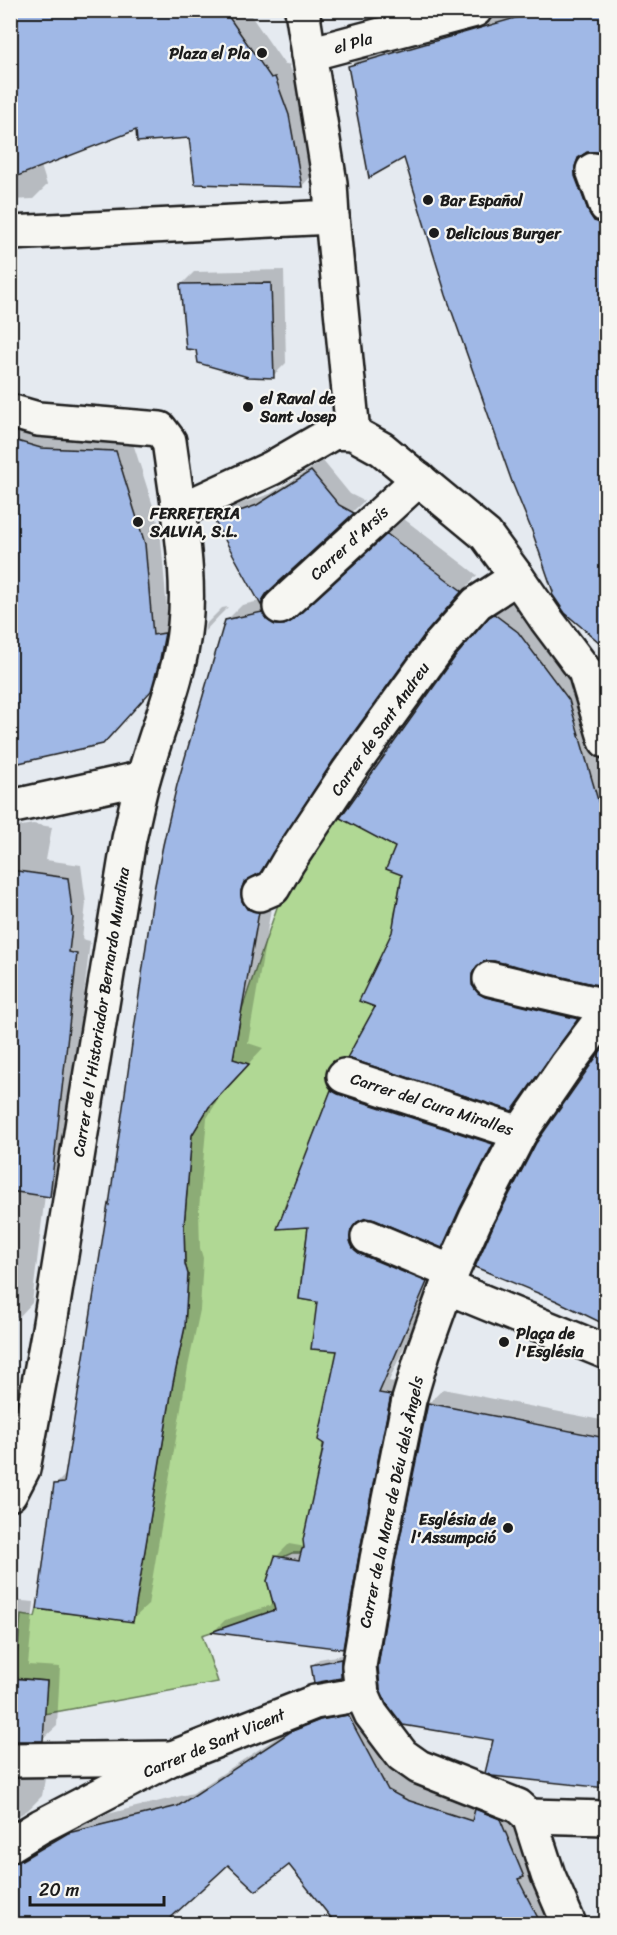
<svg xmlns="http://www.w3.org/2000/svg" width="617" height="1935" font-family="Sriracha,sans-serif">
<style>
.green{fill:#b0d894;stroke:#667a58;stroke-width:1.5}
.shadow{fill:#0003}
.building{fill:#a0b8e6;stroke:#1c1c1c;stroke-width:1.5}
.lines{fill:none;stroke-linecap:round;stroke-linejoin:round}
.pedestrian-casing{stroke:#1c1c1c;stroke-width:38}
.minor-casing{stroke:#1c1c1c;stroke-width:38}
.pedestrian{stroke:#f6f6f2;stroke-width:33}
.minor{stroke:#f6f6f2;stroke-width:33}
.poi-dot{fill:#1c1c1c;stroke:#f6f6f2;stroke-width:2}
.labels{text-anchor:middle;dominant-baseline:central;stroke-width:4.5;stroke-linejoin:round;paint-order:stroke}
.street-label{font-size:16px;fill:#1c1c1c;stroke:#f6f6f2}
.poi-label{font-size:16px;font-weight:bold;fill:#1c1c1c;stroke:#f6f6f2;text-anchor:start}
</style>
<rect width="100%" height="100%" fill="#e5eaf0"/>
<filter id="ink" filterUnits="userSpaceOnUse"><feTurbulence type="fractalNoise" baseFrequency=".0167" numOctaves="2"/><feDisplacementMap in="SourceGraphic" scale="12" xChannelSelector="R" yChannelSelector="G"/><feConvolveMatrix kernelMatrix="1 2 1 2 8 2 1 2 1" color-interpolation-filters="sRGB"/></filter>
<g filter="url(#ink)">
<polygon class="green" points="335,815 395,847 402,875 394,919 402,939 488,976 486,983 386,946 375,1007 334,1083 312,1140 298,1188 292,1187 282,1215 285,1228 308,1227 299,1299 317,1302 339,1342 306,1553 292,1553 274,1561 267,1581 276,1611 202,1635 218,1682 44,1714 47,1681 15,1678 21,1615 35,1617 37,1609 133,1621 173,1383 185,1327 188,1274 185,1264 184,1226 192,1134 208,1108 249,1064 233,1059 242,1009 247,994 282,893"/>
<g class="shadow">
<polygon points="10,10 247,10 285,65 289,64 302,101 315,172 302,186 190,137 137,128 41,166 47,185 33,199 10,200"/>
<polygon points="494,10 606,10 606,155 596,150 588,151 588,162 606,206 606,645 555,593 405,155 350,67 364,53 405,39 494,15"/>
<polygon points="284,270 286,363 273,376 181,285 194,272"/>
<polygon points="10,420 131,437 160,528 168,621 179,618 166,675 102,743 10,764"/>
<polygon points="323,461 350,494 364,501 277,582 273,588 273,594 300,611 309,606 404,519 477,575 440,617 348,744 275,856 255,874 257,885 273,897 248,1043 263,1048 224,1090 207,1118 199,1209 200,1248 203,1258 200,1310 188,1367 148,1605 132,1620 56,1484 68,1472 111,1203 226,621 242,605 260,601 216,520 227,508 270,494"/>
<polygon points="509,601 532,618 583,686 606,765 606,985 494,959 485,960 486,969 591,1005 526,1095 512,1109 378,1006 394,933 490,618"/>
<polygon points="228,607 219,616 205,631 205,625 222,608"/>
<polygon points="33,824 52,827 46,860 81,865 86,903 82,939 90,941 63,1182 49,1196 45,1195 32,1303 19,1317 10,1316 10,828"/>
<polygon points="606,1046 606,1324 558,1300 582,1078"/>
<polygon points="344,1079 504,1132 454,1234 442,1246 375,1218 366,1217 362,1218 361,1227 438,1270 389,1381 402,1384 354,1635 342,1647 214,1631 225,1620 275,1604 277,1556 289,1544 306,1547 326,1443 339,1350 319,1301 310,1226 279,1227 333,1090"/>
<polygon points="443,1389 606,1421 606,1786 493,1774 495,1739 429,1403"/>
<polygon points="10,1600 34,1602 28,1665 60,1667 57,1726 43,1739 10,1740"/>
<polygon points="347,1654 348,1670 341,1677 313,1665 319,1659"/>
<polygon points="361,1703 401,1776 421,1787 481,1806 513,1806 562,1924 322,1924 331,1915 289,1863 228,1863 162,1924 156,1924 152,1920 142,1924 10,1924 10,1844 83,1820 193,1793 305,1719"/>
<polygon points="10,1759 46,1773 42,1796 28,1810 10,1821"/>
</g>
<g class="building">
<polygon points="10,10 224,10 271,78 275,77 289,115 302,187 195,184 189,138 137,142 136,130 10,179"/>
<polygon points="543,10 606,10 606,158 597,152 587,152 578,158 575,167 575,176 589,213 594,221 606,224 606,648 565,613 552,594 553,592 532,531 512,482 446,295 404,158 369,178 348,66"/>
<polygon points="271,283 274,378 248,377 198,363 196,350 186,349 180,284"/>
<polygon points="10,439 41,448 116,451 145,544 153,635 165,633 160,659 151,691 103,744 10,765"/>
<polygon points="311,471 339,505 354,513 267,593 262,601 262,607 214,520 257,505"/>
<polygon points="387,534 462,591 425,634 333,761 260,873 244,882 241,891 242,901 247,909 259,912 233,1059 249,1064 209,1107 192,1135 184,1226 185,1264 188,1274 185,1327 173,1383 133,1622 37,1609 54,1484 64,1483 108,1204 109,1205 154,890 163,845 177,785 225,620 262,612 267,620 275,625 284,625 292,621"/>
<polygon points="494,614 518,632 569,700 606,828 606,987 494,961 485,961 477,966 472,974 472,985 478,993 485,997 578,1019 512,1111 347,1058 375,1007 359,1001 392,932 402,875 386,869 395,847 340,818 455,657 489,617"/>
<polygon points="10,870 68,878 73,918 69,952 77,954 50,1197 10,1191"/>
<polygon points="606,1043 606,1325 557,1301 475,1267 494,1224 536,1143"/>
<polygon points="331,1090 338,1094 493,1144 460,1208 442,1248 375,1220 366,1218 357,1222 351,1230 350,1240 353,1248 360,1254 427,1282 379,1393 391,1395 359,1555 343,1649 211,1632 275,1610 267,1581 275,1556 299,1560 302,1549 304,1548 303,1540 324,1444 318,1440 337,1351 311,1349 317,1302 299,1299 308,1227 277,1229"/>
<polygon points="428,1403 606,1438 606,1788 492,1776 485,1773 493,1740 403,1725 387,1704 380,1689 378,1667 395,1562"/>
<polygon points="341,1659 341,1678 314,1683 311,1665"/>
<polygon points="10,1678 47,1681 43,1741 10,1741"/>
<polygon points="348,1715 388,1790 407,1800 472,1821 475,1809 500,1819 524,1877 518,1879 541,1924 336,1924 289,1865 256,1891 228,1865 164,1924 10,1924 10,1864 20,1861 68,1833 178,1806 290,1732 320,1720"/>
</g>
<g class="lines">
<g class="pedestrian-casing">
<g id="pedestrian">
<polyline points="309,54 475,10"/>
<polyline points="332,217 353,433"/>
<polyline points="10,233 332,217 330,183 302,10"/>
<polyline points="10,411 38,419 160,429 169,441 179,511"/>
<polyline points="280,607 419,479"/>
<polyline points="259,894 273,888 288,862 348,772 440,645 477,603 517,577"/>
<polyline points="490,979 606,1006"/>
<polyline points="344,1076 520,1133"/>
<polyline points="368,1237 452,1272"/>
<polyline points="10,1845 41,1826 172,1758 315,1702 362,1694"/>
</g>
</g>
<g class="minor-casing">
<g id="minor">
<polyline points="593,170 606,206"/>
<polyline points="10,807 143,778"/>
<polyline points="447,1287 606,1352"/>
<path d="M10,1494L23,1469L49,1329L129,839C134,818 138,796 144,776C158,726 180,677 185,625C189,588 184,548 179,511L272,468L334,432L353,433L382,449L486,535L517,577L546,619L585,671L606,741"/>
<polyline points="10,1760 172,1758"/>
<polyline points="529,1816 606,1818"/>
<polyline points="569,1924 548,1875 529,1816 518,1806 419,1767 402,1755 371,1714 362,1694 359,1666 377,1559 409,1400 423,1353 452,1272 477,1216 520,1133 566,1066 606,1013"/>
</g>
</g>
<use href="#pedestrian" class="pedestrian"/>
<use href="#minor" class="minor"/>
</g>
</g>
<g class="poi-dot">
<circle cx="262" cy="53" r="6"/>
<circle cx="428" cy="200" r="6"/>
<circle cx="434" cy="233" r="6"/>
<circle cx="248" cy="407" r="6"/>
<circle cx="138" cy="522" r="6"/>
<circle cx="504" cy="1342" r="6"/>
<circle cx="508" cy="1528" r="6"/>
</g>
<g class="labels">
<g class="street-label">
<text transform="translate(353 43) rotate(-15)">el Pla</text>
<text transform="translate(349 543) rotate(-43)">Carrer d'Arsís</text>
<text transform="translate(380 729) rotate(-55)">Carrer de Sant Andreu</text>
<text transform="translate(101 1012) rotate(-81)">Carrer de l'Historiador Bernardo Mundina</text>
<text transform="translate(432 1104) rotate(18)">Carrer del Cura Miralles</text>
<text transform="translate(391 1502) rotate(-78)">Carrer de la Mare de Déu dels Àngels</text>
<text transform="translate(214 1743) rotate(-23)">Carrer de Sant Vicent</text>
</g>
<g class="poi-label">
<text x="250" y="53" text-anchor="end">Plaza el Pla</text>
<text x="440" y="200">Bar Español</text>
<text x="446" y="233">Delicious Burger</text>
<text x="260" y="398">el Raval de<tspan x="260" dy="18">Sant Josep</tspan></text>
<text x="150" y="513">FERRETERIA<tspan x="150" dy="18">SALVIA, S.L.</tspan></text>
<text x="516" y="1333">Plaça de<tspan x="516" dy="18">l'Església</tspan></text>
<text x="496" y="1519" text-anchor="end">Església de<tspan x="496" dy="18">l'Assumpció</tspan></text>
</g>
</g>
<rect width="617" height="1935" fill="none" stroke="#f6f6f2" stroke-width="36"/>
<rect x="18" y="18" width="581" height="1899" fill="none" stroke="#1c1c1c" stroke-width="2" filter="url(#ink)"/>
<path d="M30 1896v9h134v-9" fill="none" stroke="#1c1c1c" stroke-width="3"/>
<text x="39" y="1896" font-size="18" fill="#1c1c1c" stroke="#f6f6f2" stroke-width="4.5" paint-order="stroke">20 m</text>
</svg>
